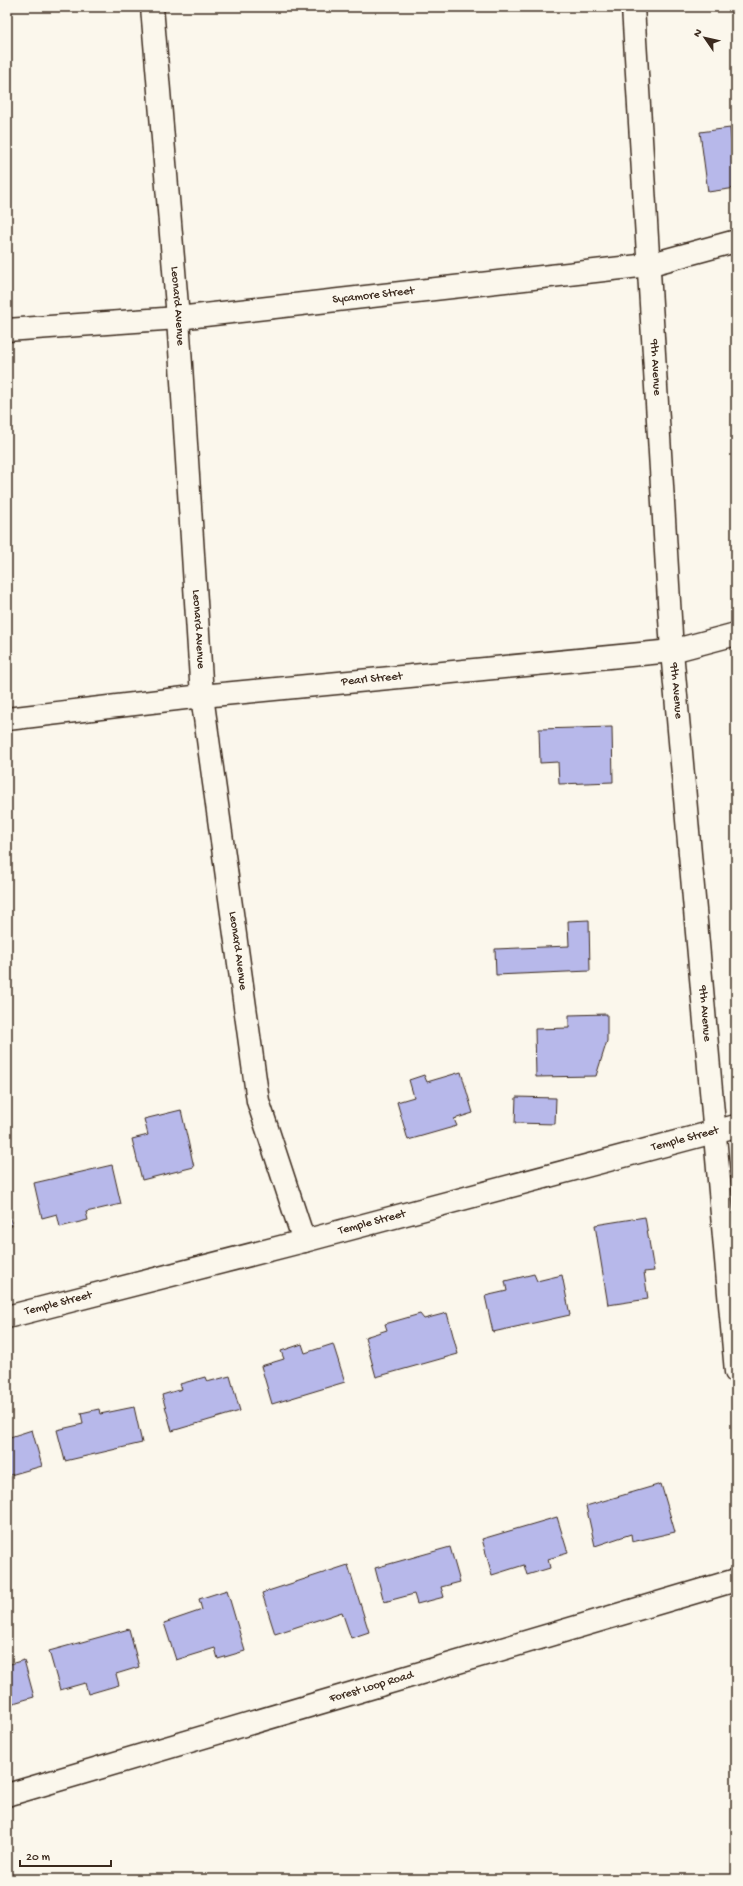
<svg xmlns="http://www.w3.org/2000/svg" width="743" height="1886" font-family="'Gochi Hand',sans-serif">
<rect width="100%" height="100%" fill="#fbf7ec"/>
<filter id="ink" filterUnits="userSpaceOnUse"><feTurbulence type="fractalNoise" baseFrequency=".025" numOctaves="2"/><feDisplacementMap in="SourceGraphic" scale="8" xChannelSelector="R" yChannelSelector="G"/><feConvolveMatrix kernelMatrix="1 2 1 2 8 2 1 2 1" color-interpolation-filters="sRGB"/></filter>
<g filter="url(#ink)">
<g fill="#b7b8ea" stroke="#3b2a1e">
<polygon points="730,128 732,147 736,146 736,188 708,192 700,132"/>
<polygon points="612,727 613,782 559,784 558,762 540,763 539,729"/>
<polygon points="589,920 590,971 496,975 495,949 569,946 568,921"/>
<polygon points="607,1014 607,1041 596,1076 536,1077 535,1029 569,1028 569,1015"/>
<polygon points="461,1072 473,1113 454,1119 457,1126 408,1140 397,1102 414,1097 409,1080 424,1075 427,1082"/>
<polygon points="516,1097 556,1098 555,1124 515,1123"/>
<polygon points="181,1110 194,1167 142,1180 132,1139 148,1135 144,1119"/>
<polygon points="112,1165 121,1204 86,1212 88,1220 60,1227 57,1214 42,1218 34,1183"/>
<polygon points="7,1206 12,1226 7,1227"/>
<polygon points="645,1217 654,1271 644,1272 648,1299 608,1305 595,1225"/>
<polygon points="534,1274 537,1281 562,1275 570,1315 493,1332 485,1296 507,1291 505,1281"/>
<polygon points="447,1313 458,1354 376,1377 365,1337 387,1330 385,1324 420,1314 424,1319"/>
<polygon points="302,1344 305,1353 333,1344 345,1382 272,1404 261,1366 284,1359 281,1351"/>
<polygon points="230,1376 240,1411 172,1431 162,1395 182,1389 180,1384 205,1377 207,1382"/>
<polygon points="134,1407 142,1443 65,1461 57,1430 83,1424 81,1413 99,1409 100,1414"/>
<polygon points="32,1430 42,1466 7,1476 7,1438"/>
<polygon points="661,1484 675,1532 632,1542 631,1534 595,1546 586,1506"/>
<polygon points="557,1517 568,1553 548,1559 550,1568 527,1575 524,1565 492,1575 482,1539"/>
<polygon points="450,1547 460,1582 441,1587 444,1597 417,1604 414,1594 384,1602 375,1568"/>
<polygon points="348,1565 369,1632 351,1638 342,1612 275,1634 262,1593"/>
<polygon points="227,1590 245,1651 218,1659 215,1648 176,1660 164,1623 202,1610 199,1599"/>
<polygon points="129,1629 139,1667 116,1674 119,1685 88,1694 85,1683 60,1690 49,1651"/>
<polygon points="24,1660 34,1697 10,1704 12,1711 7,1712 7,1665"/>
</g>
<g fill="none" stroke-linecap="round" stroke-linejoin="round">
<g stroke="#3b2a1e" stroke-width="25">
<g id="street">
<path id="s1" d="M152 7 178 318 202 696 258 1101 304 1241"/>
<path id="s2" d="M7 330 178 318 648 265 736 241"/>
<path id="s3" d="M7 719 202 696 672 651 736 634"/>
<path id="s4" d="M7 1317 304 1241 736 1126"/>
<path id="s5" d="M7 1795 736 1580"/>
</g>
</g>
<g stroke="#3b2a1e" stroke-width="25">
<g id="secondary">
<path id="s6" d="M633 7 672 651 736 1372"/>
</g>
</g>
<use href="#street" stroke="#fbf7ec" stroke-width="22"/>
<use href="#secondary" stroke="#fbf7ec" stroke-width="22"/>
</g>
</g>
<g text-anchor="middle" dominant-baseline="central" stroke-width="3" stroke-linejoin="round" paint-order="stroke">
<g font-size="12" fill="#3b2a1e" stroke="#fbf7ec">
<text stroke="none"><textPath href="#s2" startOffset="368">Sycamore Street</textPath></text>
<text stroke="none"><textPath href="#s1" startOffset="300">Leonard Avenue</textPath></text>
<text stroke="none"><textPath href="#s6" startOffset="361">9th Avenue</textPath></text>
<text stroke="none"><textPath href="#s1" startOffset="624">Leonard Avenue</textPath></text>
<text stroke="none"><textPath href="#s3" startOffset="367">Pearl Street</textPath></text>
<text stroke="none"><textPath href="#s6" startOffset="685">9th Avenue</textPath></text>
<text stroke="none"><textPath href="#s1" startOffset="948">Leonard Avenue</textPath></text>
<text stroke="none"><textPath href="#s6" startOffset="1009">9th Avenue</textPath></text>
<text stroke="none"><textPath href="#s4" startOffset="701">Temple Street</textPath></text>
<text stroke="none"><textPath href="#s4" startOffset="377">Temple Street</textPath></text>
<text stroke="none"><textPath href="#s4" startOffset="53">Temple Street</textPath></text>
<text stroke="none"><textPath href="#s5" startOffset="380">Forest Loop Road</textPath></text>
</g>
</g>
<rect width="743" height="1886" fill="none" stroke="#fbf7ec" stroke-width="24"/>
<rect x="12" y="12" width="719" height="1862" fill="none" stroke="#3b2a1e" stroke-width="1.5" filter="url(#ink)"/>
<g transform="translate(705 38) rotate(304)" stroke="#fbf7ec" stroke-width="3" paint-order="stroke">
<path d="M0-3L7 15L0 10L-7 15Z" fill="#3b2a1e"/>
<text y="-6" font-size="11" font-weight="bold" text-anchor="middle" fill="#3b2a1e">N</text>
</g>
<path d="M20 1860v6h91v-6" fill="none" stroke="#3b2a1e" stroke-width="2"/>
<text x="26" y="1860" font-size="12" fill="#3b2a1e" stroke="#fbf7ec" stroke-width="3" paint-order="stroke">20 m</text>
</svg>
